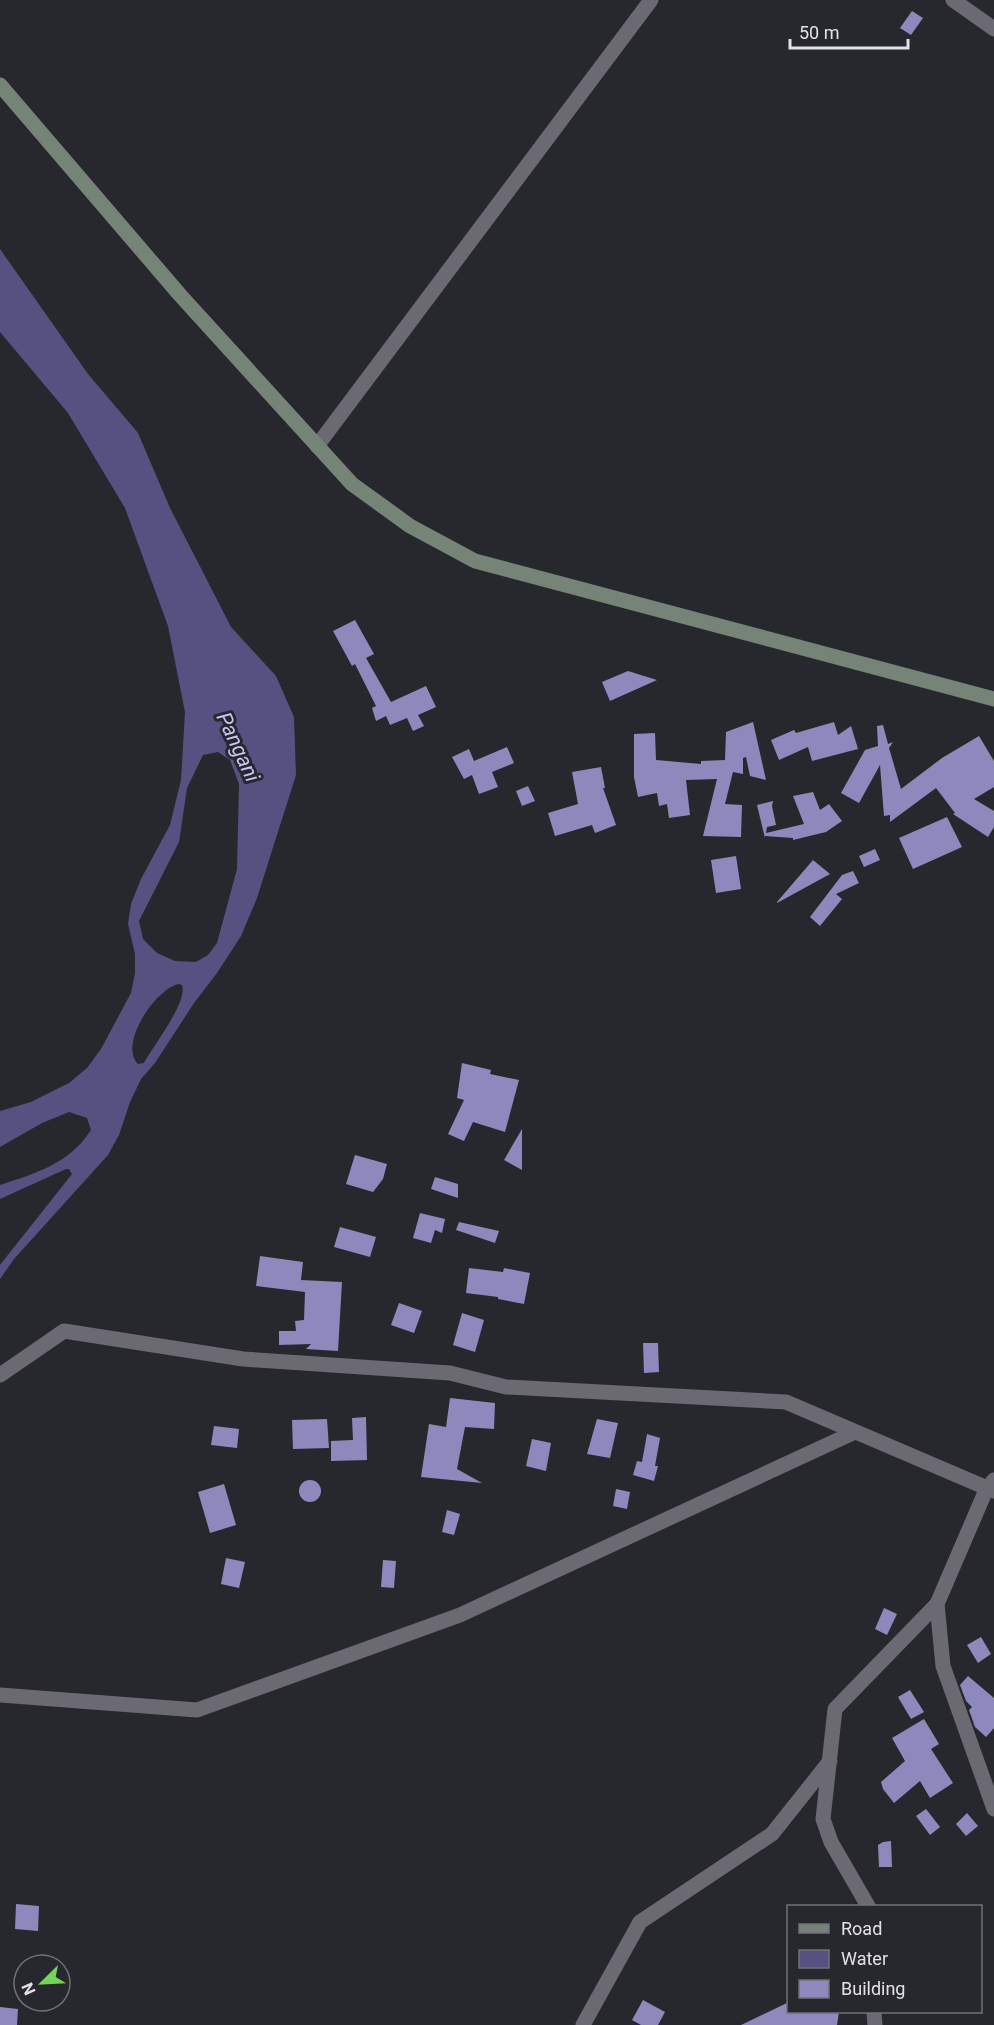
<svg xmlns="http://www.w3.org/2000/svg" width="994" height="2025" font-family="Roboto,sans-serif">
<rect width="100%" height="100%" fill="#27272e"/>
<path fill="#575182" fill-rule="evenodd" d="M0 249 88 374 138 433 170 508 231 627 276 676 294 717 296 775 257 898 241 936 217 973 194 1003 155 1063 141 1079 130 1102 119 1135 108 1155 14 1259 0 1279V1265L72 1174 69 1169H66L0 1199V1185C36 1173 69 1164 91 1130L87 1118 69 1112 42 1123 0 1147V1111L31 1102 69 1083 87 1068 101 1049 131 993 135 973V954L128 924 131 904 141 879 170 825 181 780 185 712 168 626 125 508 68 413 0 332ZM218 752 230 760 239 784 237 869 217 943 208 955 196 962 175 961 157 953 143 939 139 921 179 842 187 788 203 755ZM179 984 182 985C188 1002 153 1046 144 1063L138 1064C118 1044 156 988 179 984Z"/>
<g fill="#8e89bd">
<polygon points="912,11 923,18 911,35 900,28"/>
<polygon points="355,620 374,654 366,658 391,702 426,686 436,707 418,715 424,726 413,731 407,718 390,725 386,716 376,721 372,708 376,706 355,664 352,666 333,631"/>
<polygon points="628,671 657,680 610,701 602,682"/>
<polygon points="753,722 766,780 750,776 746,757 743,758 743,774 733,772 725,804 742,805 741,837 703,836 717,779 686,780 690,815 669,818 667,804 659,806 657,793 638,797 634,777 634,734 655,733 656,760 701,764 701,761 725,760 726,732"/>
<polygon points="834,722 838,735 851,726 858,749 812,761 808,747 779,760 771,740 794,730 796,733"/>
<polygon points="883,725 888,744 893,742 889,748 901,789 942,758 979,736 994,761 994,787 974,799 994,811 994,827 988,837 953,814 955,813 936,788 890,822 890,815 884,816 880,765 859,803 841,793 865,750 878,746 877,726"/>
<polygon points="507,747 514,763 492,772 498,787 479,794 472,775 464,779 452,757 469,749 474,761"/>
<polygon points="601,767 605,788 603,788 616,825 595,833 592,825 555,836 548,813 578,804 572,772"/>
<polygon points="528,786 535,801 522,806 516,791"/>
<polygon points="813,792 820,810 829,804 842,821 826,832 793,840 793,838 765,836 765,838 757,805 773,801 772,806 776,825 767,827 766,833 804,824 793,796"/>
<polygon points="947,817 962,847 913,869 899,838"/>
<polygon points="875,849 880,860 864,867 859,856"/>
<polygon points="736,856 741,889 716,893 711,860"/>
<polygon points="813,860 830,874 777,903 777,902"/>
<polygon points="853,871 859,883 836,894 842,899 820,926 810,917 842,875"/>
<polygon points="462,1063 491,1070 490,1074 519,1080 505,1132 473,1122 464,1141 448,1134 464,1100 457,1098"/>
<polygon points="522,1129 522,1170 504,1160"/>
<polygon points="355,1155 387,1164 383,1179 373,1192 346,1184"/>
<polygon points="435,1177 458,1184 458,1198 431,1189"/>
<polygon points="420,1213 445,1219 442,1233 435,1230 431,1243 413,1238"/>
<polygon points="459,1222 499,1231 495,1243 456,1230"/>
<polygon points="340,1227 376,1237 370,1257 334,1247"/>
<polygon points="260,1256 303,1262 301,1280 342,1282 338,1351 306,1349 311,1344 279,1345 279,1331 296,1331 295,1321 304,1320 305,1292 256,1286"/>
<polygon points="469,1268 503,1272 504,1268 530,1273 524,1304 498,1299 498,1297 466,1293"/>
<polygon points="399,1303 422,1311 414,1333 391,1325"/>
<polygon points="462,1313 484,1320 475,1352 453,1345"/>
<polygon points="643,1343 658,1343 659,1372 644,1373"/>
<polygon points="450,1398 495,1403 494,1429 465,1427 457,1469 482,1483 421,1477 429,1424 446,1427"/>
<polygon points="366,1417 367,1460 331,1461 331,1441 353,1440 352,1418"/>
<polygon points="327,1419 329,1448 293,1449 292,1420"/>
<polygon points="597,1419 618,1423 610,1458 587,1454"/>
<polygon points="214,1426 239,1429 237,1448 211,1445"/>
<polygon points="647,1434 660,1438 655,1466 658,1466 654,1481 633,1475 637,1461 642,1462"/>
<polygon points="532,1439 551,1443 546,1471 526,1466"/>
<circle cx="310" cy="1491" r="11"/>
<polygon points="224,1484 236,1525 210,1533 198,1492"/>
<polygon points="616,1489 630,1492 627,1509 613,1506"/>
<polygon points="447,1510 460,1514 454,1535 442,1532"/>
<polygon points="226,1558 245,1562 239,1588 221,1584"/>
<polygon points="383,1560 396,1561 394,1588 381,1587"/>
<polygon points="884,1608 897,1614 887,1635 875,1629"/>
<polygon points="981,1637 991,1654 978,1663 967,1645"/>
<polygon points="968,1676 994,1698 994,1728 986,1737 975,1727 969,1710 972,1707 966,1701 960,1685"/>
<polygon points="910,1690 924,1712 911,1719 898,1697"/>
<polygon points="924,1719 939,1744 931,1749 953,1783 930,1798 920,1781 894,1803 883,1789 881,1782 905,1761 892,1738"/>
<polygon points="926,1809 940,1827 930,1835 916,1816"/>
<polygon points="967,1813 978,1826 966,1836 956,1824"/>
<polygon points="891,1841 892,1867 879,1867 878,1845 883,1842"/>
<polygon points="16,1904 39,1906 38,1931 15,1929"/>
<polygon points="643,2000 665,2012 658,2025 641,2025 632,2020"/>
<polygon points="789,2002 789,2012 839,2012 837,2025 741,2025"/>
<polygon points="0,2007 18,2009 17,2025 0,2025"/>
</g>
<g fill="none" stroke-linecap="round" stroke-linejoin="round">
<g stroke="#6b6a72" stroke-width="15">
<polyline points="953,0 994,29"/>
<polyline points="317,446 651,0"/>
<polyline points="0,1375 64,1331 243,1359 450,1373 506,1387 786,1402 994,1491"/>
<polyline points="994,1480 986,1490 937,1604 943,1666 994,1809"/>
<polyline points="0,1695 197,1710 460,1615 855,1432"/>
<polyline points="868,1906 831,1842 823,1819 835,1709 937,1604"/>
<polyline points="874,2012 875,2025"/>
<polyline points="583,2025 640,1922 772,1834 830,1761"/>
</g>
<polyline stroke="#768377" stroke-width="15" points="0,85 180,295 352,484 410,526 475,561 994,699"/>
</g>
<g text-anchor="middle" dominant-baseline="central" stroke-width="6" stroke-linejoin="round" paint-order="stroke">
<g font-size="21" font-style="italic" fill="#c9c5f4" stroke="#27272e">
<text transform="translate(238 747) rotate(65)">Pangani</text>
</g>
</g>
<rect x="787" y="1905" width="195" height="108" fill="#27272e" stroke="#717178" stroke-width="1.5"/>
<rect x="799" y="1924" width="30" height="9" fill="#768377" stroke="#717178" stroke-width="1.5"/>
<text x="841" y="1935" font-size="18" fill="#e1e1e6">Road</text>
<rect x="799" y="1950" width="30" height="18" fill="#575182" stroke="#717178" stroke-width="1.5"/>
<text x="841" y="1965" font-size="18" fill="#e1e1e6">Water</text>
<rect x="799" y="1980" width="30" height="18" fill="#8e89bd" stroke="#717178" stroke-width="1.5"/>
<text x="841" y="1995" font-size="18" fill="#e1e1e6">Building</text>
<g transform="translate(42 1983) rotate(246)"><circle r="28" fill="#27272e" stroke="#717178" stroke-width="1.5"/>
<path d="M0-4.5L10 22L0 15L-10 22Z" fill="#77d259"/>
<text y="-9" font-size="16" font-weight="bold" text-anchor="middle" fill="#e1e1e6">N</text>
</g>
<path d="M790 39v9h118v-9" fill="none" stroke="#e1e1e6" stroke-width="3"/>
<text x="799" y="39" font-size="18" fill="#e1e1e6" stroke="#27272e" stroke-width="4.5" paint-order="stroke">50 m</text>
</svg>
